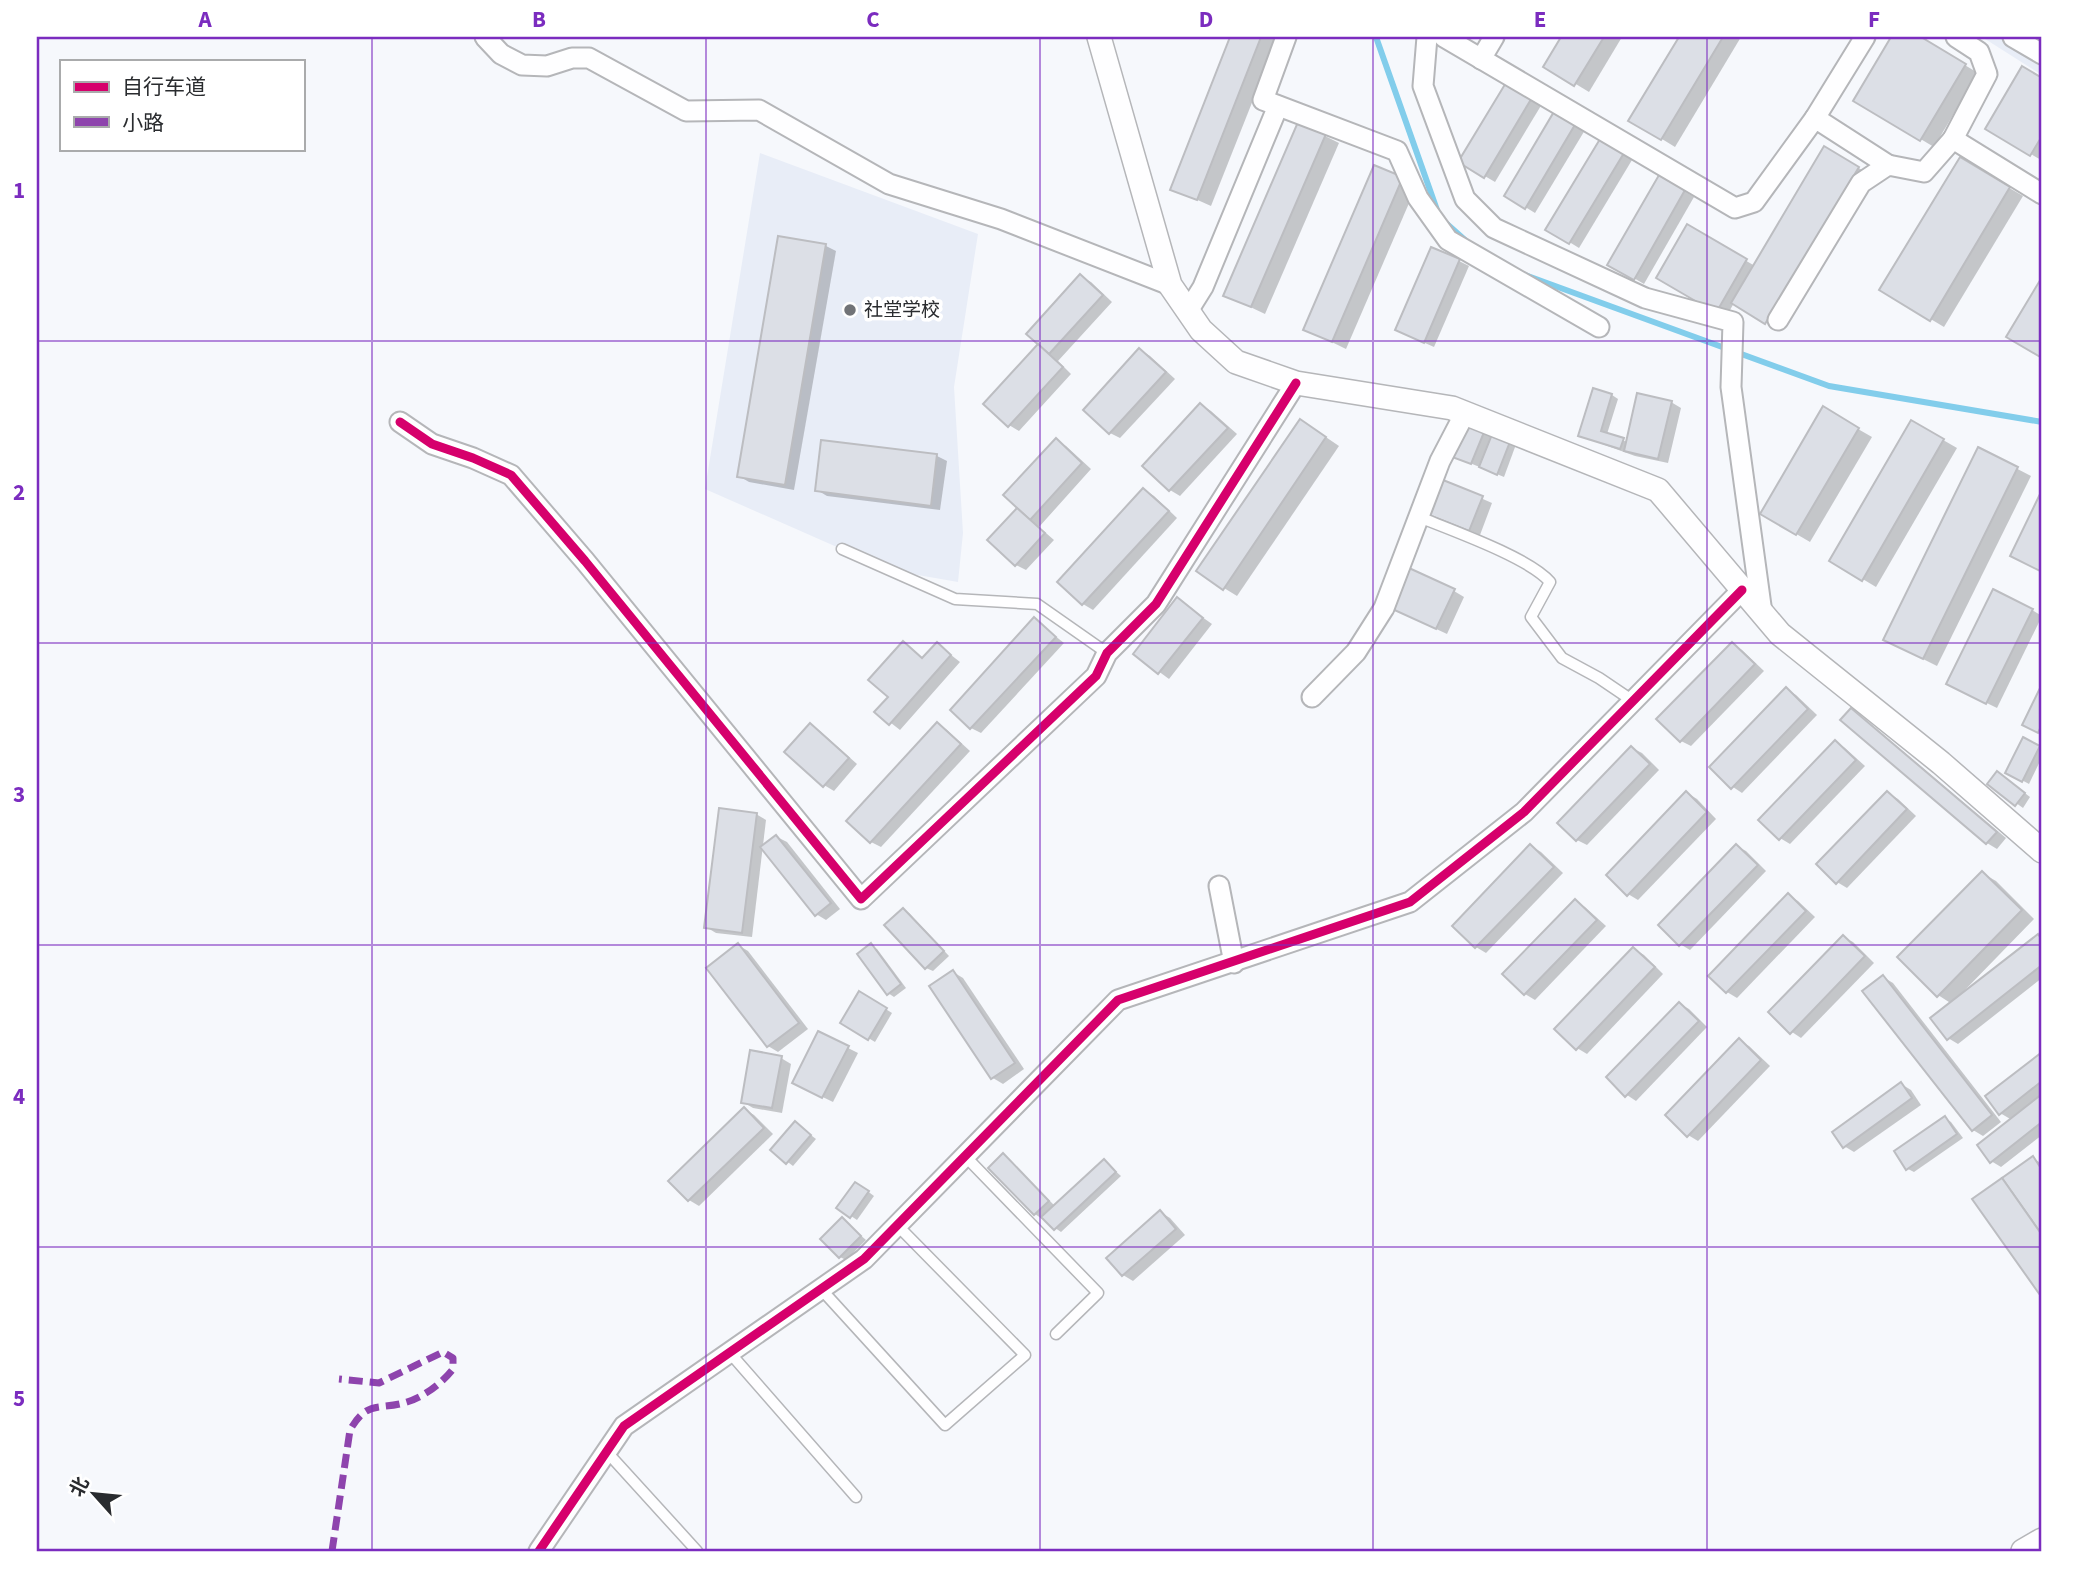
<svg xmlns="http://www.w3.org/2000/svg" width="2079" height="1588" font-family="'Source Sans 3','Noto Sans SC',sans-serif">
<rect width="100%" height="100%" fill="#f6f8fc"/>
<g fill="#e8edf7">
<polygon points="1982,37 2042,37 2042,75"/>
<polygon points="760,153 978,234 954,387 963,533 958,582 889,570 705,489"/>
</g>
<g fill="#0003">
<polygon points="1232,37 1278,37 1211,206 1173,189"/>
<polygon points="1563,37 1622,37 1589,92 1546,66"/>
<polygon points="1681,37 1741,37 1675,147 1631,120"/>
<polygon points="1893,37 1918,37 1978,73 1934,147 1855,100"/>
<polygon points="2023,68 2042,80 2041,160 1987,128"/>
<polygon points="1508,83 1542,104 1495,182 1461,162"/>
<polygon points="1555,113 1585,130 1535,213 1506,195"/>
<polygon points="1325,136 1339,143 1265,314 1225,295"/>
<polygon points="1601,141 1632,160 1579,248 1548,229"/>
<polygon points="1825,148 1872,176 1780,330 1734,303 1726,317 1658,278 1688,227 1755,266"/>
<polygon points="1960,159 2023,196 1944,327 1882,290"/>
<polygon points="1375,167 1416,187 1346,349 1305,329"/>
<polygon points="1660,177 1694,197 1644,284 1610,264"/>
<polygon points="826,246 836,251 794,490 749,482 739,476"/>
<polygon points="1459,261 1469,266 1434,347 1407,335"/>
<polygon points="1081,277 1091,282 1112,302 1058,361 1071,374 1019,431 1009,425 1040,344"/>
<polygon points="1140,350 1150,356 1175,379 1120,438 1110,433 1085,410"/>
<polygon points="1612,395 1618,399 1607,434 1627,442 1671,402 1681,408 1668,463 1635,456 1580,436"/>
<polygon points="1201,405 1211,411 1237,434 1180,496 1170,490 1144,466"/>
<polygon points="1823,409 1872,437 1810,542 1762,514"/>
<polygon points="1469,419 1518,439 1504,477 1460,459"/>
<polygon points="1912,422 1957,448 1876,587 1831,560"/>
<polygon points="1314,429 1339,446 1237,596 1224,588"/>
<polygon points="1056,441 1066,446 1091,469 1039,527 1054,540 1026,570 1016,565 1020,508"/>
<polygon points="1979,449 2031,476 1937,666 1899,647"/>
<polygon points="937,456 947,461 940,510 827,496 817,490"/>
<polygon points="1444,482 1492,503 1480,535 1431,514"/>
<polygon points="1144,490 1154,496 1177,518 1093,610 1083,604 1059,582"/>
<polygon points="1454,591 1464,597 1447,634 1402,613"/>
<polygon points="1178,600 1212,624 1169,679 1135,654"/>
<polygon points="2032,610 2042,616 1997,708 1958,689"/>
<polygon points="1035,620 1064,643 981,733 971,728 952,710"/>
<polygon points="903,643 924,659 937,644 960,662 900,730 877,712 890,697"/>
<polygon points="1732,644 1742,650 1764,671 1691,746 1681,741"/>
<polygon points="2042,688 2042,734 2025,724"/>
<polygon points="1786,689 1796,695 1817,715 1742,793 1733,787"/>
<polygon points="1851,710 1861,716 2006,838 1997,849 1987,843 1842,720"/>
<polygon points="937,724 947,730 970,751 881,847 871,842"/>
<polygon points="810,726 820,731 857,764 834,791 824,785"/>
<polygon points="2023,740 2042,749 2042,757 2029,784 2007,772"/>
<polygon points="1836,742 1845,748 1865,766 1790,844 1780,838"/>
<polygon points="1632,748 1642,753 1659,770 1587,845 1577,840"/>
<polygon points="2004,777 2030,797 2023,808 1990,784"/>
<polygon points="1687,793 1697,799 1716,819 1638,900 1628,894"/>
<polygon points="1888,793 1898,799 1916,816 1847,888 1837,882"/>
<polygon points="756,814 766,820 752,937 716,933 706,927"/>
<polygon points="777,837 787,842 840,909 826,920 816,914"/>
<polygon points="1531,846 1541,852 1563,873 1486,953 1476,947 1454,926"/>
<polygon points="1736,846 1746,851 1766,871 1690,950 1680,944"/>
<polygon points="1982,873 1996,881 2034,919 1962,993 1964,995 2038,936 2042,939 2042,978 1958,1044 1948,1038 1952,1004 1938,995"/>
<polygon points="1788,895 1798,901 1815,917 1737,998 1727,992 1711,976"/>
<polygon points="1575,901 1585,907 1606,926 1535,1000 1525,994 1505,974"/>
<polygon points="903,910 909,913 949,956 933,971 926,968"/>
<polygon points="1843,937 1853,942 1874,963 1801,1038 1792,1032"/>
<polygon points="738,945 748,951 808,1029 778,1052 768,1046"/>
<polygon points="871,946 877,949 906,988 894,997 888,993"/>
<polygon points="1634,949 1644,955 1663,974 1587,1054 1577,1048"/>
<polygon points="953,972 963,978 1024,1069 1003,1084 993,1078 931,987"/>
<polygon points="1883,977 1893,983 2001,1122 1983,1136 1973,1130"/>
<polygon points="860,993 892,1013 875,1042 842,1022"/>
<polygon points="1680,1004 1689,1009 1707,1027 1636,1101 1627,1095"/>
<polygon points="1739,1041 1749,1046 1770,1066 1698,1141 1688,1135"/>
<polygon points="848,1048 858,1053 833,1102 804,1088"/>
<polygon points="2042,1054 2042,1135 2001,1167 1991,1161 2012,1120 2000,1113 1988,1097"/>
<polygon points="781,1058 791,1064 782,1113 753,1108 743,1102"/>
<polygon points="1901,1084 1911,1090 1921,1105 1854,1152 1844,1146"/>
<polygon points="744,1109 754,1115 773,1134 699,1206 689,1200"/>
<polygon points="1945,1118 1951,1122 1963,1138 1914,1172 1908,1169"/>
<polygon points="795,1123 816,1139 793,1166 772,1150"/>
<polygon points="1003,1155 1055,1206 1104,1161 1121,1176 1061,1232 1035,1214"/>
<polygon points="2033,1158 2042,1164 2042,1295 2041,1294"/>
<polygon points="862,1187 874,1196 857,1220 851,1216"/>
<polygon points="1160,1212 1170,1218 1185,1235 1133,1281 1123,1275"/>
<polygon points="842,1219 866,1240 846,1260 840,1257"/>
</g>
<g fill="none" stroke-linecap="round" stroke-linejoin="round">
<g stroke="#82cdeb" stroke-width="6">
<polyline points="1376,37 1437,210"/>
<polyline points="1447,224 1465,240"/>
<polyline points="1525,275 1829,386 2042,422"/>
</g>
</g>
<g fill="#dcdfe6" stroke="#bcbdc1" stroke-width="2">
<polygon points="1230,37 1261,37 1197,200 1170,190"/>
<polygon points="1561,37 1604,37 1574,86 1543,67"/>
<polygon points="1679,37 1723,37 1661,140 1628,121"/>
<polygon points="1891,37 1921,37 1966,64 1920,141 1853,101"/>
<polygon points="2022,66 2042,78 2042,136 2030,156 1985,129"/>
<polygon points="1507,81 1533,96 1484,178 1458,162"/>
<polygon points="1555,110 1576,123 1525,209 1504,196"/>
<polygon points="1298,122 1326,134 1251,307 1223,296"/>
<polygon points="1600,139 1624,153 1569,244 1545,230"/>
<polygon points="1824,146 1859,167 1765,324 1731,303"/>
<polygon points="1960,157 2010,187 1930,321 1879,290"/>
<polygon points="1374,165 1403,177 1332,342 1303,330"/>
<polygon points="1659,175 1685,190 1634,280 1607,265"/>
<polygon points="1687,224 1747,259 1716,313 1656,278"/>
<polygon points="778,236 826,244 785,485 737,477"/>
<polygon points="1431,247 1460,259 1424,343 1395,330"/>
<polygon points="1080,274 1103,295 1049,354 1026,334"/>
<polygon points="2042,277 2042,358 2006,337"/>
<polygon points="1038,344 1063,367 1008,427 983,404"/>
<polygon points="1139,348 1166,372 1109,434 1083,410"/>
<polygon points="1593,388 1612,394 1601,431 1624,438 1620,449 1578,436"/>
<polygon points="1637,393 1672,401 1658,459 1624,451"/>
<polygon points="1200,403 1228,428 1169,491 1142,466"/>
<polygon points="1823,406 1859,428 1796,535 1760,514"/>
<polygon points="1468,417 1487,425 1471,464 1452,457"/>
<polygon points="1300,419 1326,437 1223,590 1196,571"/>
<polygon points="1911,420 1944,439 1862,581 1829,561"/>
<polygon points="1495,427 1513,434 1497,475 1479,467"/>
<polygon points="1056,438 1082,463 1030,520 1003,495"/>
<polygon points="821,440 937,454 931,506 815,491"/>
<polygon points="1978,447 2018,467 1923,659 1883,640"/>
<polygon points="1443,480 1483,496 1469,531 1429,515"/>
<polygon points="1143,488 1169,511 1082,605 1057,582"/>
<polygon points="2042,490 2042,572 2010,556"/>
<polygon points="1017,508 1045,533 1015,566 987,540"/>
<polygon points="1409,568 1455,589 1436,629 1390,608"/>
<polygon points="1993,589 2033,609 1986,704 1946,684"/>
<polygon points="1177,597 1203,618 1158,674 1133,654"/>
<polygon points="1034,617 1056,637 970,729 950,710"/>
<polygon points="903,641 922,658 937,642 951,655 889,725 874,712 888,697 868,680"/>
<polygon points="1732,642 1755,664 1680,742 1656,719"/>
<polygon points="2042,684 2042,724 2038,733 2022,725"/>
<polygon points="1786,687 1808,709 1731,789 1709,767"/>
<polygon points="1851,708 1997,832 1986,844 1840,720"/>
<polygon points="937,722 961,744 870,843 846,821"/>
<polygon points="810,723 849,758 823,787 784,752"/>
<polygon points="2023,737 2040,746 2022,782 2005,773"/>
<polygon points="1835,740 1856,760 1779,840 1758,820"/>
<polygon points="1631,746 1650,764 1576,841 1557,823"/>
<polygon points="1997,771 2025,793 2015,806 1987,784"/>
<polygon points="1686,791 1707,812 1627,896 1606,875"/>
<polygon points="1887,791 1907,809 1836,884 1816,864"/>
<polygon points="719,808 757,813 742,933 704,928"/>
<polygon points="776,835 831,903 815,916 760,847"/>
<polygon points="1530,844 1554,867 1475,948 1452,926"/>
<polygon points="1736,844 1758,865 1679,946 1658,925"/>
<polygon points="1982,871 2022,910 1937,997 1897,957"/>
<polygon points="1788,893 1806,911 1726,993 1708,976"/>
<polygon points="1575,899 1597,920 1524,995 1502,974"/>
<polygon points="903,908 944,951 925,969 884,925"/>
<polygon points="2038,934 2042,940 2042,965 1947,1040 1930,1018"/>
<polygon points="1843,935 1865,956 1790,1034 1768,1012"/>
<polygon points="738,943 799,1023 767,1047 706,968"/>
<polygon points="871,943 901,984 887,995 857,954"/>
<polygon points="1633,947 1655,967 1576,1050 1554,1029"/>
<polygon points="953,970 1015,1063 991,1079 929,986"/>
<polygon points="1883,975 1992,1115 1972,1131 1862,991"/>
<polygon points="859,991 887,1008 868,1040 840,1023"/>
<polygon points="1679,1002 1699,1021 1625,1097 1606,1077"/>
<polygon points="818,1031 849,1046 822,1098 792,1083"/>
<polygon points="1739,1038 1761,1060 1687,1137 1665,1115"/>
<polygon points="750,1050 782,1056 772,1108 741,1103"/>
<polygon points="2042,1052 2042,1081 1999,1115 1985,1096"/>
<polygon points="1901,1082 1912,1098 1843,1148 1832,1132"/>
<polygon points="2042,1094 2042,1122 1990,1163 1977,1145"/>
<polygon points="744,1107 764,1128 688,1201 668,1181"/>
<polygon points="1945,1116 1957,1134 1906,1170 1894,1151"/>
<polygon points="795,1121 811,1135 786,1164 770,1150"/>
<polygon points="1003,1153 1049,1201 1034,1215 988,1168"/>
<polygon points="2033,1156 2042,1170 2042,1235 2002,1178"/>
<polygon points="1104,1159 1116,1172 1054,1230 1041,1217"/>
<polygon points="2002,1178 2042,1235 2042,1293 2040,1295 1972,1199"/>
<polygon points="855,1182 869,1191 850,1218 836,1208"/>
<polygon points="1160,1210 1176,1229 1122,1276 1106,1258"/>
<polygon points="842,1217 861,1236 839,1258 820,1239"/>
</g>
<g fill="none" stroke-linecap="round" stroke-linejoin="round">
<g stroke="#b5b6b9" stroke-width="13">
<g id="service">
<path d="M1419 517C1451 530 1530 558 1550 582L1531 617 1562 658 1599 678 1633 701"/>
<polyline points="842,549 955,599 1037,604 1107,653"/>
<polyline points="965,1156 1098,1293 1056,1334"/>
<polyline points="821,1289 945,1425 1025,1355 897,1225"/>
<polyline points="730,1353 856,1497"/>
<polyline points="606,1451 697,1551"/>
</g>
</g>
<g stroke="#b5b6b9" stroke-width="23">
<g id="minor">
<polyline points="485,37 501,54 522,65 547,66 572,58 589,58 686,111 759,110 889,184 1001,219 1170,285"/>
<polyline points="1286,37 1263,100 1397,151 1418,198 1448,240 1599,327"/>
<polyline points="1427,37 1423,86 1465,199 1494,228 1645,298 1733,322 1731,387 1762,613"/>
<polyline points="1444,37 1735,208 1754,202 1815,118 1888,165"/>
<polyline points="2013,37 2042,54"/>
<polyline points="1481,59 1494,37"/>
<polyline points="1815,118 1865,37"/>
<polyline points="1953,139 1987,74 1979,52 1956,37"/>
<polyline points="1188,311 1203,287 1278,106"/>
<polyline points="1778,320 1861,183 1888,165 1924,172 1953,139 2042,194"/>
<polyline points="400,422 432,444 473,458 511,475 585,561 861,899 1096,676 1107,653 1156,604 1296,383"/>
<polyline points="1312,697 1356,652 1384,608 1440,461 1465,413"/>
<polyline points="1219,886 1234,963"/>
<polyline points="539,1551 624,1426 864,1259 1118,1000 1410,902 1524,812 1742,590"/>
</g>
</g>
<g stroke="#b5b6b9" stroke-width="26">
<g id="tertiary">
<polyline points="1099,37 1170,285 1201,330 1236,362 1296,383 1452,408 1658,490 1780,634 1941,763 2042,851"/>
<polyline points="2023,1551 2042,1540"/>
</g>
</g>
<use href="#service" stroke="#fefeff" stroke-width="10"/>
<use href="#minor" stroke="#fefeff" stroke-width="19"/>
<use href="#tertiary" stroke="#fefeff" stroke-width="23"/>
<path stroke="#8e44ad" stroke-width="7" stroke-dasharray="14 7" stroke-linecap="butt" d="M332 1551 350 1430C368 1399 378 1411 407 1402 425 1396 441 1384 453 1369V1358L443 1352 379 1383 339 1379"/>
<g stroke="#fff" stroke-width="13">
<g id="cycleway">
<polyline points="400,422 432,444 473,458 511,475 585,561 861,899 1096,676 1107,653 1156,604 1296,383"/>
<polyline points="539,1551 624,1426 864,1259 1118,1000 1410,902 1524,812 1742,590"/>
</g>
</g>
<use href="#cycleway" stroke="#d6006c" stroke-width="9"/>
</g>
<path fill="none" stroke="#7b2cbf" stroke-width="2" stroke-opacity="0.55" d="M372 37V1551M706 37V1551M1040 37V1551M1373 37V1551M1707 37V1551M37 341H2042M37 643H2042M37 945H2042M37 1247H2042"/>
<circle fill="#717377" stroke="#fff" stroke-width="2.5" cx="850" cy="310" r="7"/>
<g text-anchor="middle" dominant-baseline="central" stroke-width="7" stroke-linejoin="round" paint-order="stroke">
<g font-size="19" fill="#2a2c2f" stroke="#fff" text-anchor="start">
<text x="864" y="310">社堂学校</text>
</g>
</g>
<rect width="2079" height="1588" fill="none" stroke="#ffffff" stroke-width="77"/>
<rect x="60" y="60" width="245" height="91" fill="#ffffff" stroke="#aaabac" stroke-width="2"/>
<rect x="74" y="82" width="35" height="10" fill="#d6006c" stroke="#aaabac" stroke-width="2"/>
<text x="122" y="94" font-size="21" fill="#2a2c2f">自行车道</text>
<rect x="74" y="117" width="35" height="10" fill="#8e44ad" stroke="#aaabac" stroke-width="2"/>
<text x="122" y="130" font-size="21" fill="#2a2c2f">小路</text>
<g transform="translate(94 1494) rotate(297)" stroke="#ffffff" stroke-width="5" paint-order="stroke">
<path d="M0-5L12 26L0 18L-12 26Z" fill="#2a2c2f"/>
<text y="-10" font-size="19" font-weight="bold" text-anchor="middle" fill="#2a2c2f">北</text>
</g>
<rect x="38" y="38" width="2002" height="1512" fill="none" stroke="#7b2cbf" stroke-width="2.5"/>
<g font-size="23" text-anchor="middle" font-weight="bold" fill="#7b2cbf">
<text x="205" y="27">A</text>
<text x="539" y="27">B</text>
<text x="873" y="27">C</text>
<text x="1206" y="27">D</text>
<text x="1540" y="27">E</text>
<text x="1874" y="27">F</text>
<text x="19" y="198">1</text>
<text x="19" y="500">2</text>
<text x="19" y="802">3</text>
<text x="19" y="1104">4</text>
<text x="19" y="1406">5</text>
</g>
</svg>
